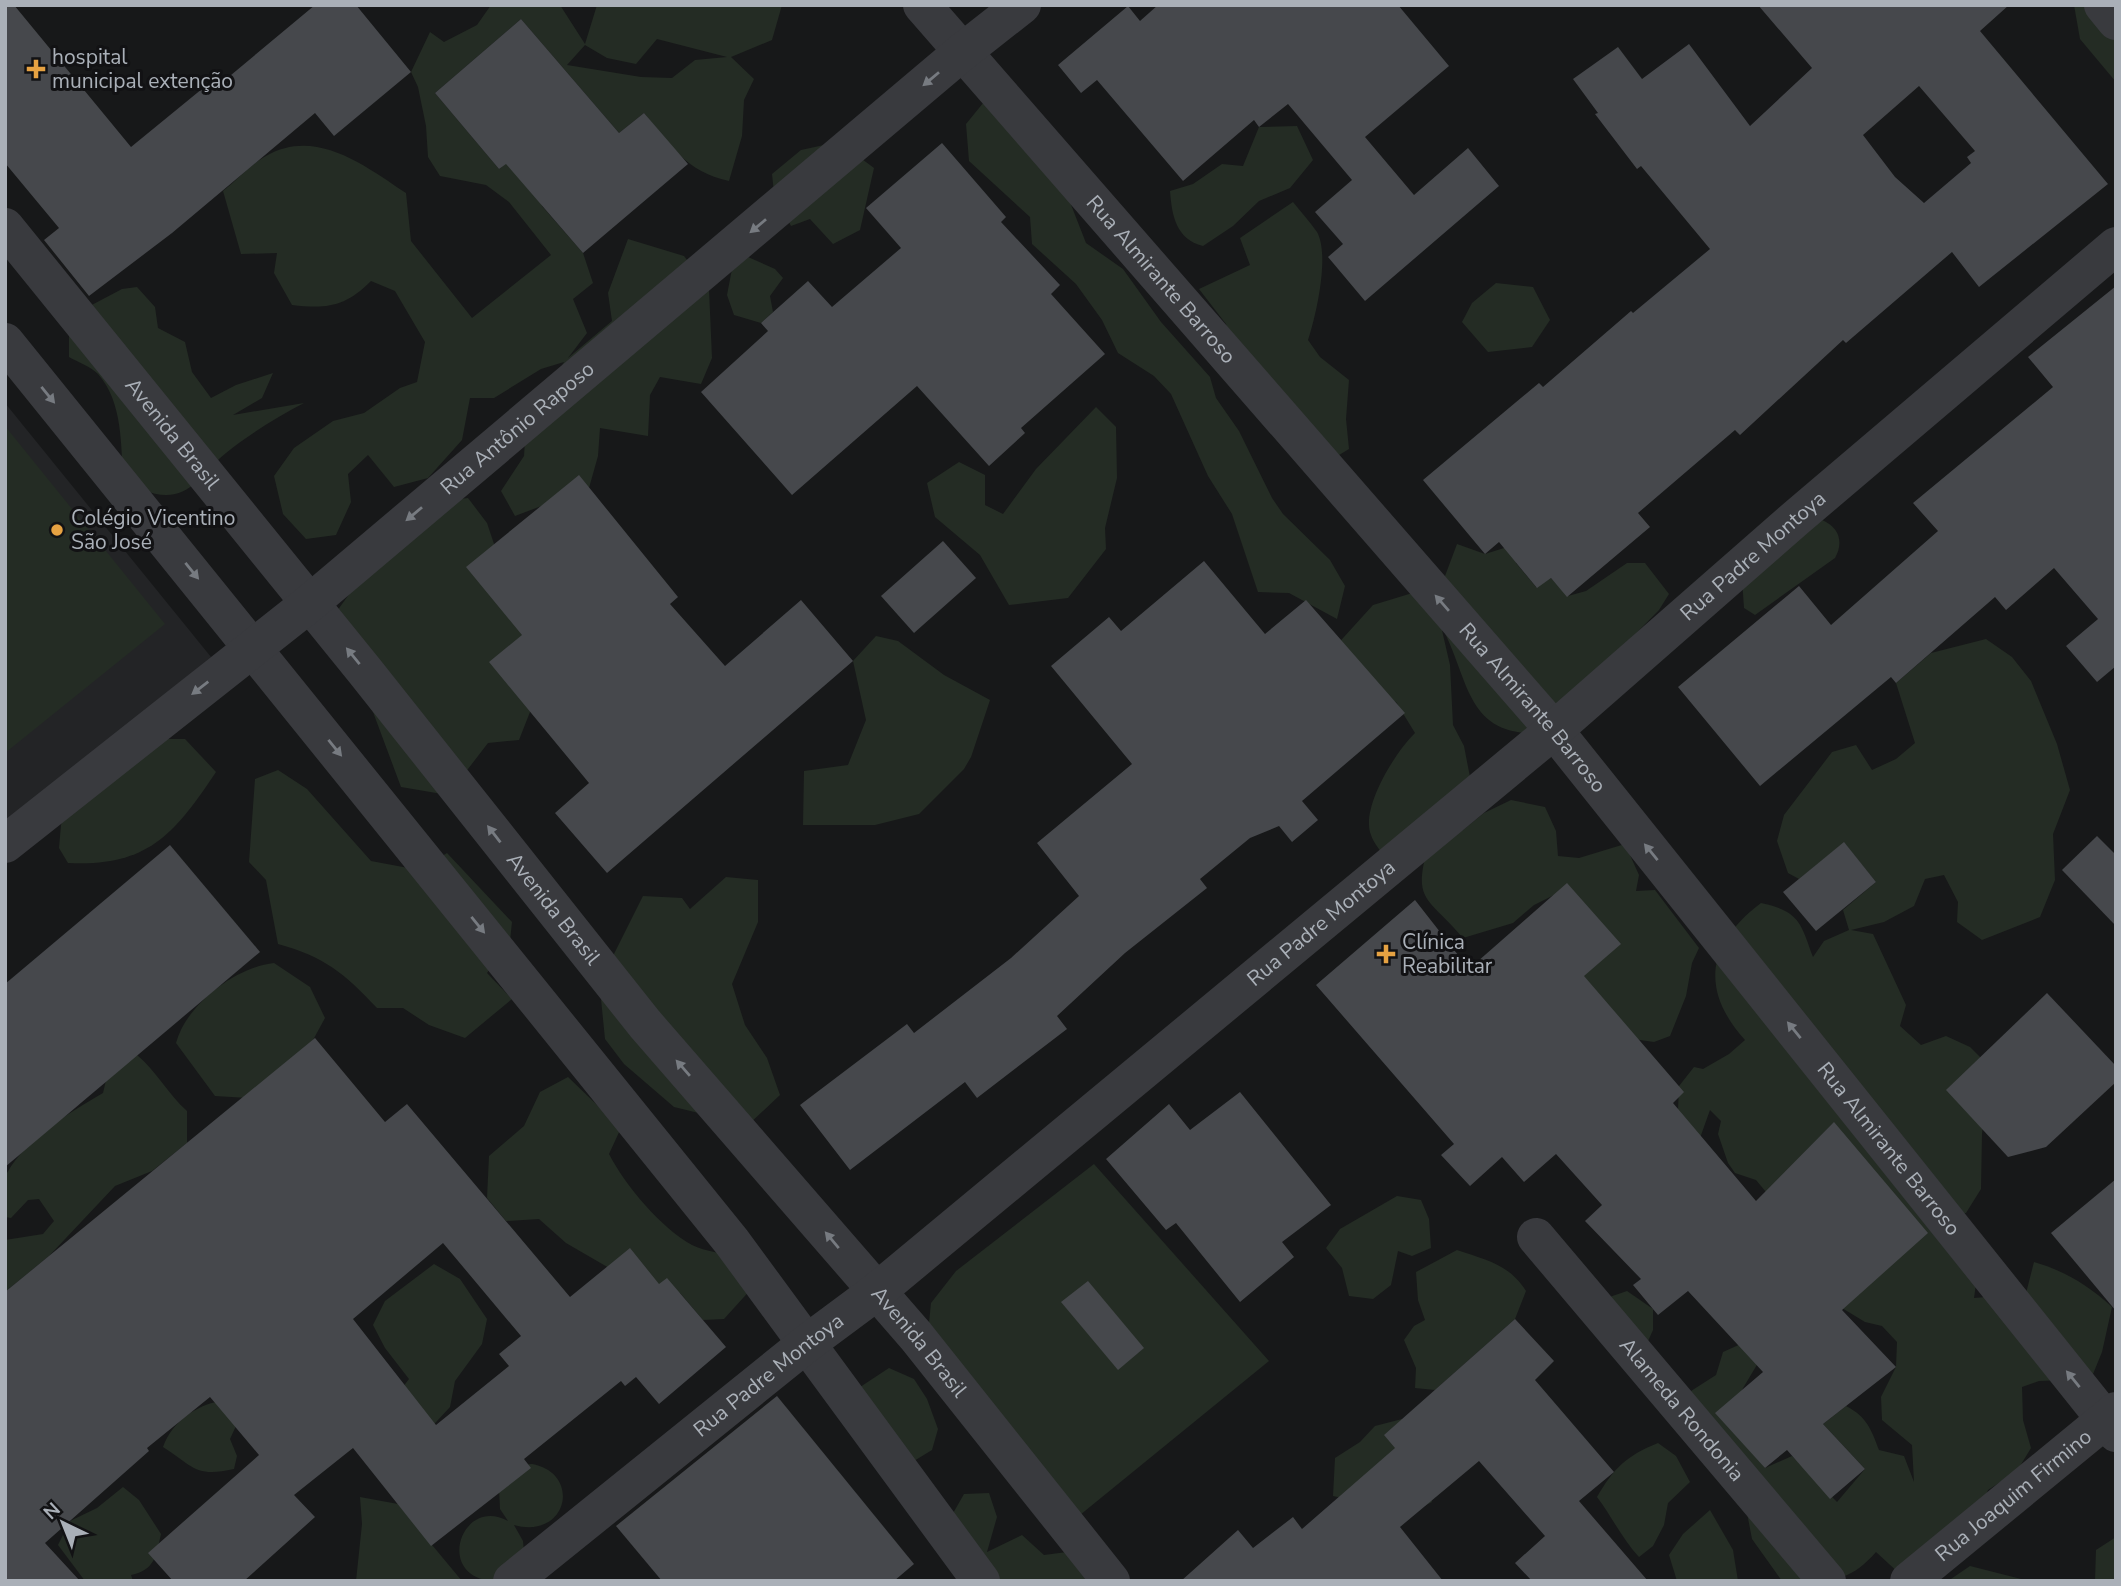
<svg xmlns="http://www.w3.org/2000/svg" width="2121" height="1586" font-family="'Nunito Sans',sans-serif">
<rect width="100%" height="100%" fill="#171819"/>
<polygon fill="#232426" points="5,403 211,657 5,825"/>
<g fill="#242c24" fill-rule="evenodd">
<path d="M491 5H560L585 44 597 5H782L772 40 731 57 754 79 744 100 742 136 729 181C686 172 671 145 644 113L619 133 521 19 435 93 499 169 533 141 542 206 583 253 593 283 573 299 587 333 568 358 612 321 608 293 628 239 684 256 709 289 712 358 701 384 660 377 650 395 648 436 600 428 598 456 589 488 515 516 501 491 524 456 526 425 564 362 541 369 494 398H470L462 440 428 478 394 487 368 455 348 474 351 502 336 535 306 539 283 514 274 476 294 448 333 421 364 413 400 388 417 382 425 342 395 291 371 281C345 307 327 309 292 305L274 273 277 253 241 254 223 191C237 180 251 164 266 156 316 127 365 166 406 193L411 241 472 318 551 255 509 202 486 185 440 176 428 157 426 126 418 87 411 72 430 32 444 42 477 25ZM657 39 727 57 695 60 672 78 641 77 567 65 585 45 607 58 636 64Z"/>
<polygon points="2074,5 2116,5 2116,82 2080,39"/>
<polygon points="988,97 1068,197 1086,243 1123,269 1161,322 1210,377 1216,398 1239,431 1272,498 1283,514 1330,560 1345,586 1337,619 1289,593 1258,592 1232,514 1208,476 1171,394 1154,376 1118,353 1102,320 1076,284 1032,244 1030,217 969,161 966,124"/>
<path d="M1297 126 1313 160 1290 188 1259 201 1233 226 1203 246C1176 239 1172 216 1170 191L1193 184 1222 164 1243 166 1259 127Z"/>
<polygon points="824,145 847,148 874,168 860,230 833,244 810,219 791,226 774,193 772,174 801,150"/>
<path d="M1293 202C1301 212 1310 222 1317 232 1330 255 1316 316 1308 340L1320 357 1349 380 1346 419 1349 449 1321 466 1238 375 1226 324 1199 289 1250 265 1240 238Z"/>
<polygon points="748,257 775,269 783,278 770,296 773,312 761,323 734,315 727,295 732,269"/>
<polygon points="1496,283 1533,287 1550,320 1532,347 1488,352 1462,322 1472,303"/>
<path d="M137 287 155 307 158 328 185 342 192 372 211 398 236 385 273 373 262 398 233 415 304 403C277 417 250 434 226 453 210 465 196 490 175 494 157 498 140 489 123 481 121 446 123 402 98 374 91 367 78 362 69 357V317L122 289Z"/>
<polygon points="1096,407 1116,427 1117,478 1105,528 1106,549 1068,598 1009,605 980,555 935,517 927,483 959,462 985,475 985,505 1003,514 1036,469"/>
<polygon points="5,426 165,624 5,753"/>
<polygon points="468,498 487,523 541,684 519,740 488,743 448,795 401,787 373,712 335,656 337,611 392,535 433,502"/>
<path d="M1822 520C1839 527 1844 542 1835 558L1755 615 1744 608 1742 579Z"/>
<path d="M1520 543 1516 563 1536 587 1551 578 1568 596 1586 591 1627 563H1645L1669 594 1659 610 1538 733C1464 736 1469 675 1441 626L1450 665 1453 725 1464 746 1470 777 1382 854C1379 848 1373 842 1371 835 1360 808 1396 751 1415 733L1396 702 1365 693 1334 648 1373 605 1442 584 1457 544 1485 554Z"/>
<polygon points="876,636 898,641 944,675 990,700 971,757 964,769 919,814 875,825 803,825 804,771 848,765 866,720 853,661"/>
<path d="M1986 639 2012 657 2031 681 2057 744 2070 790 2053 834 2055 880 2040 917 1982 940 1957 922 1958 902 1944 875 1925 879 1914 906 1884 922 1851 930 1873 934 1906 1005 1900 1026 1921 1045 1946 1036 1970 1047 1989 1066 1982 1134 1981 1189 1966 1213 1936 1219 1979 1263 1974 1298 1998 1296 2024 1301 2034 1262C2065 1271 2088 1285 2112 1307L2102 1352 2091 1379 2039 1381 2022 1387 2023 1420 2031 1448 2017 1471 1988 1490 1978 1516 1901 1575 1876 1552C1846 1586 1826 1581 1782 1581L1752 1539 1747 1513 1691 1391 1716 1375 1723 1352 1743 1343 1761 1358 1727 1415 1765 1468 1792 1456 1837 1502 1865 1469 1823 1424 1846 1406C1867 1417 1871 1429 1879 1450L1904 1456 1914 1482 1912 1445 1882 1420 1881 1397 1896 1367 1897 1342 1882 1326 1865 1322 1837 1305 1771 1198 1756 1180 1735 1173 1728 1163 1718 1134 1721 1121 1710 1110 1700 1138 1678 1110 1679 1086 1694 1067 1703 1069 1729 1054 1745 1040C1699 989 1708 943 1761 903 1800 911 1801 924 1813 957L1824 941 1849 930 1843 910 1876 882 1844 843 1799 879 1788 873 1777 841 1784 815 1832 752 1856 745 1872 770 1896 759 1915 743 1896 683 1931 653Z"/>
<path d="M141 739H185L216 772C174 835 147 867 68 863L59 848 61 825 72 793Z"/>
<path d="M278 770 307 789 371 861 419 870 447 853 512 922 510 941 487 973 512 999 465 1038 429 1025 403 1008H377C344 973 325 957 278 944L266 880 249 862 255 779Z"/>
<path d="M1511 800 1545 807 1556 831 1558 856 1579 858 1625 844 1639 875 1636 891 1655 890 1699 948 1692 963 1686 996 1670 1036 1654 1042 1626 1038 1584 990 1554 895 1534 905 1513 923 1463 938C1426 895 1412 902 1429 843L1463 830 1484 813Z"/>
<polygon points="726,877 758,880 758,922 732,984 745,1025 767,1058 780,1095 748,1125 674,1107 624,1064 605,1039 601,999 613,956 643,896 682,898 690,909"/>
<path d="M274 963 310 987 325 1018 307 1051 248 1098 215 1096 176 1043C186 1005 235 967 274 963Z"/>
<path d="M137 1055C157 1072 168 1094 187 1111V1143L152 1171 115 1186 49 1256 5 1292V1240L43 1234 54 1221 39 1199 28 1200 11 1218 5 1217C5 1205 1 1183 7 1173 27 1138 69 1113 103 1093L110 1063Z"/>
<path d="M568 1077 621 1128 609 1154C625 1185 661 1228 692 1245 705 1252 725 1253 740 1257L753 1287 724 1319 703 1320 680 1293 647 1290 566 1243 539 1219 506 1221 487 1198 489 1156 524 1126 540 1092Z"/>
<polygon points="1094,1164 1269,1361 1080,1515 928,1333 931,1303 956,1271"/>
<polygon points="1397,1196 1421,1200 1429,1219 1431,1248 1412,1256 1398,1251 1391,1285 1373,1299 1349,1296 1342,1268 1326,1248 1340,1229"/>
<path d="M1457 1250C1486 1260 1509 1264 1526 1291L1515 1319 1435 1390 1415 1388 1416 1368 1404 1340 1414 1326 1425 1320 1418 1300 1416 1272Z"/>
<polygon points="434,1264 460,1279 487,1319 482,1344 455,1381 450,1407 424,1435 399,1392 409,1379 385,1348 373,1325 385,1301"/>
<polygon points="1627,1291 1653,1309 1653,1330 1640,1359 1592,1303"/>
<polygon points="889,1368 914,1379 927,1399 938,1429 932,1450 909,1464 851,1393"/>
<path d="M221 1401 236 1426 230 1439 237 1456 234 1469C195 1478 193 1466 163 1447 172 1422 196 1405 221 1401Z"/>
<polygon points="1402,1419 1432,1502 1411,1513 1333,1496 1335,1458 1360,1442 1375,1426"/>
<path d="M1658 1443 1676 1456 1690 1482 1668 1503 1664 1525 1653 1546 1639 1557C1623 1540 1612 1517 1597 1497 1614 1468 1626 1456 1658 1443Z"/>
<path d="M532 1464C582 1473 568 1540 514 1525L523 1541 524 1552 497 1581C433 1581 460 1495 508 1521L500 1509 499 1488 521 1465Z"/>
<path d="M123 1487 139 1500 161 1534C156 1556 155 1570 131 1575L133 1581H85L58 1545 70 1521 97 1508Z"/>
<polygon points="989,1493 997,1517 987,1552 1022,1535 1044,1555 1067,1552 1096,1581 985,1581 952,1515 964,1494"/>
<polygon points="360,1497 398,1504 462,1581 356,1581 362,1524"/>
<polygon points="1710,1510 1733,1550 1738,1581 1677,1581 1669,1555 1683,1534"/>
<polygon points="2116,1537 2116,1581 2095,1581 2096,1550"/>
<polygon points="1970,1566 2029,1581 1948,1581"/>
</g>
<g fill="#46484c" fill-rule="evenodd">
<polygon points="5,5 14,5 131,147 208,84 213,90 315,5 356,5 411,72 334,136 315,113 172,233 89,296 44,240 59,228 5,163"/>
<polygon points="1158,5 1398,5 1449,66 1365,137 1414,195 1468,148 1499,186 1365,301 1328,257 1343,244 1315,212 1352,180 1288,104 1259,127 1254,120 1183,181 1097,80 1081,93 1058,65 1128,6 1140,21"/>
<path d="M1758 5H2009L1980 31 2108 184 1979 287 1952 252 1846 343 1843 340 1740 435 1735 430 1638 513 1650 527 1567 597 1551 578 1537 588 1499 542 1485 554 1423 480 1539 383 1543 387 1631 311 1633 313 1710 249 1641 166 1637 169 1595 114 1598 113 1573 79 1618 47 1642 79 1689 44 1750 126 1812 68ZM1919 86 1975 151 1967 157 1971 163 1924 203 1895 177 1863 135Z"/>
<polygon points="521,19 619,133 644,113 688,164 583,253 506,164 499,169 435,93"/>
<polygon points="942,143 1006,217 1001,222 1060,285 1051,294 1105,354 1021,428 1025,433 989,466 917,386 792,495 701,392 768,331 761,323 808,281 832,307 901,248 866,208"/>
<polygon points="2116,286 2116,666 2097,682 2066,646 2098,619 2054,568 2006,610 1995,597 1896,683 1891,677 1760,786 1678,687 1799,586 1831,625 1938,531 1913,503 2053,387 2028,357"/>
<polygon points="579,475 678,597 670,604 725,666 801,600 853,661 607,873 555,813 589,783 489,662 522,635 466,567"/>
<polygon points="943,541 976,578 914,633 881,596"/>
<polygon points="1204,561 1265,634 1306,600 1405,713 1302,801 1318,820 1292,842 1279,826 1250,838 1200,879 1207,888 1125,953 1057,1016 1067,1029 977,1098 965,1082 850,1170 800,1105 907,1024 914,1033 1011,958 1079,896 1037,843 1132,764 1051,666 1109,617 1121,631"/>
<polygon points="2097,836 2116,855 2116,926 2062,870"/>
<polygon points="1844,842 1876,882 1816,931 1783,892"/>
<polygon points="170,845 260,952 5,1167 5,984"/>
<polygon points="1567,883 1621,944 1584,976 1684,1092 1673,1103 1756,1201 1834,1122 1928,1233 1842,1310 1896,1367 1823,1424 1865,1469 1830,1499 1787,1450 1765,1468 1715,1413 1763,1372 1688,1291 1658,1315 1633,1285 1641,1279 1585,1221 1602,1205 1556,1154 1524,1182 1502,1157 1470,1186 1441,1155 1454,1144 1316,985 1415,900 1469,969"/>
<polygon points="2047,993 2116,1066 2116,1082 2046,1147 2008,1157 1946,1090"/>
<path d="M315 1038 385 1122 407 1104 570 1297 630 1248 659 1284 667 1278 726 1347 659 1404 636 1377 625 1386 621 1381 524 1459 531 1468 431 1546 353 1448 294 1495 315 1517 244 1581H173L148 1553 259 1455 210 1397 147 1448 149 1451 45 1543 80 1581H5V1292ZM443 1243 521 1336 499 1354 509 1366 436 1425 353 1319Z"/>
<polygon points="1240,1092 1331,1205 1282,1242 1294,1257 1240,1302 1176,1223 1166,1230 1106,1159 1169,1104 1190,1130"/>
<polygon points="2116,1179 2116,1311 2051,1233"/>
<polygon points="1088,1281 1144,1348 1118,1370 1061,1302"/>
<polygon points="1515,1319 1554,1361 1535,1380 1614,1472 1579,1501 1648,1581 1532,1581 1515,1563 1545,1536 1479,1461 1400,1527 1443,1581 1181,1581 1238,1530 1253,1548 1293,1517 1302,1529 1395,1448 1384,1435"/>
<polygon points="777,1396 914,1564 894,1581 662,1581 616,1526"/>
</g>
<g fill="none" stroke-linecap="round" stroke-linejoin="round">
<g stroke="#393a3e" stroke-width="38">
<path id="s1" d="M922 5 1554 730 2116 1433"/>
<polyline points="2103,5 2116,21"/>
<path id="s2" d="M5 227 364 670 645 1024 916 1336 1111 1581"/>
<polyline points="5,342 732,1242 981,1581"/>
<path id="s3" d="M5 844 310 603 961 53 1022 5"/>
<path id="s4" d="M1536 1237 1827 1581"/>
<path id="s5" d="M512 1581 806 1344 876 1292 1554 730 1796 518 2116 246"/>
<path id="s6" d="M1909 1581 2116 1411"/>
</g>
</g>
<defs><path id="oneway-solid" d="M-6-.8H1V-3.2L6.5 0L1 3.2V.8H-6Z" transform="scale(1.75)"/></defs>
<g fill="#777b81">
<use href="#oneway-solid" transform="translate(931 79) rotate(140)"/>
<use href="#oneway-solid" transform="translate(758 226) rotate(140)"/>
<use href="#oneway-solid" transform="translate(48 395) rotate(51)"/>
<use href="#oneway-solid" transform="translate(414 514) rotate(140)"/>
<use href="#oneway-solid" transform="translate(192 571) rotate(51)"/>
<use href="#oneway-solid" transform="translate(1442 603) rotate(-131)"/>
<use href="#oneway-solid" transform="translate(353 656) rotate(-129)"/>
<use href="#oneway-solid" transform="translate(200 688) rotate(142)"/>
<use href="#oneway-solid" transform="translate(335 748) rotate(51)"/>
<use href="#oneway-solid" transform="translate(494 834) rotate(-128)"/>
<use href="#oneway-solid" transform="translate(1651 852) rotate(-129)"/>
<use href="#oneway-solid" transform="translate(478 925) rotate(51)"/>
<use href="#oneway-solid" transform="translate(1794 1030) rotate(-129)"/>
<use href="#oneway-solid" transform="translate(683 1068) rotate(-131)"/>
<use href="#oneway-solid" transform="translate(832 1240) rotate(-130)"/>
<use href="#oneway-solid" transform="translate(2073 1379) rotate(-129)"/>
</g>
<g fill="#e6a242" stroke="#121214" stroke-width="2.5">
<path d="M32.5 58.5h7v7h7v7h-7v7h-7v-7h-7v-7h7z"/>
<circle cx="57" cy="530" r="7"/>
<path d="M1382.5 943.5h7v7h7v7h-7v7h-7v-7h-7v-7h7z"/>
</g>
<g text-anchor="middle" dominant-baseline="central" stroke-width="6" stroke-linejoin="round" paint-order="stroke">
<g font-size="21" fill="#aab0b8" stroke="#121214" text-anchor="start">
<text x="52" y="57">hospital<tspan x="52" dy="24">municipal extenção</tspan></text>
<text x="71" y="518">Colégio Vicentino<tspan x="71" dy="24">São José</tspan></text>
<text x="1402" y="942">Clínica<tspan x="1402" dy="24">Reabilitar</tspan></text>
</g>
<g font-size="21" fill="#aab0b8" stroke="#121214">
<text stroke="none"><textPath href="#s1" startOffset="364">Rua Almirante Barroso</textPath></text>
<text stroke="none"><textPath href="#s3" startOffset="660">Rua Antônio Raposo</textPath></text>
<text stroke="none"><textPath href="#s2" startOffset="266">Avenida Brasil</textPath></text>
<text stroke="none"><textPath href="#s5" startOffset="1610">Rua Padre Montoya</textPath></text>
<text stroke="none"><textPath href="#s1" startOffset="931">Rua Almirante Barroso</textPath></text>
<text stroke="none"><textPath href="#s2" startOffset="875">Avenida Brasil</textPath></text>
<text stroke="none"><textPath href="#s5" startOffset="1043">Rua Padre Montoya</textPath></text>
<text stroke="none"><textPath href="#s1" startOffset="1498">Rua Almirante Barroso</textPath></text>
<text stroke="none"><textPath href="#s2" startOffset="1442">Avenida Brasil</textPath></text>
<text stroke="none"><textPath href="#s5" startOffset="329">Rua Padre Montoya</textPath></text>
<text stroke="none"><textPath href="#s4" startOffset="226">Alameda Rondonia</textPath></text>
<text stroke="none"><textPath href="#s6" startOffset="135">Rua Joaquim Firmino</textPath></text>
</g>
</g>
<rect width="2121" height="1586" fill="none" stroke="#aab0b8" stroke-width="14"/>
<g transform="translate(63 1523) rotate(317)" stroke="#121214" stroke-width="5" paint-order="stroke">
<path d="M0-5L12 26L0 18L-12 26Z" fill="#aab0b8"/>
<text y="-10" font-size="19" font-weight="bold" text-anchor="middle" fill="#aab0b8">N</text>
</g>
</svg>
